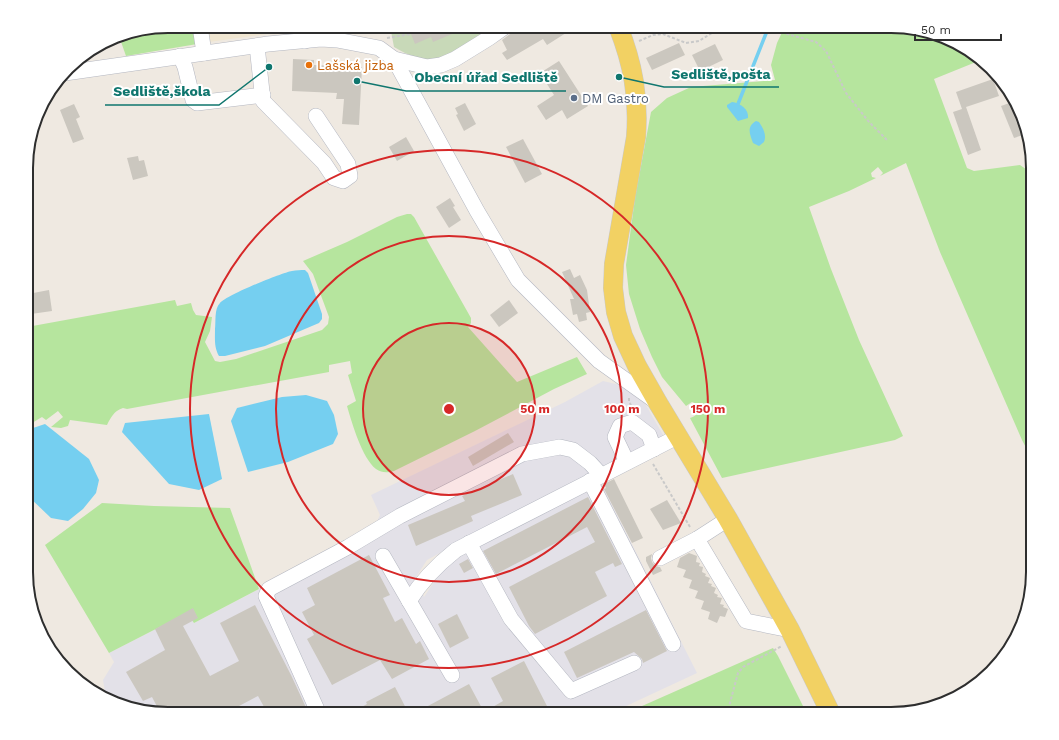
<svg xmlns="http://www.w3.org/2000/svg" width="1059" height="740" font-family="'Work Sans',sans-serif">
<rect width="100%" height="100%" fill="#efe9e1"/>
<path fill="#e3e1e8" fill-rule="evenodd" d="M603 381 624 386 643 400 670 447 600 481 697 673 609 714H159L122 706 106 698 103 680 114 662 109 653 187 613 194 623 373 530 380 515 371 495 565 402ZM530 504 455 557 440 573 424 597 416 577 427 560Z"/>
<polygon fill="#f0e6d1" points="206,26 309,26 309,28 209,42"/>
<g fill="#b6e59e">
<polygon points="168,26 206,26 209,42 126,56 119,36"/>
<path d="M785 26H900L937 34 977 55 981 60 934 79 967 168 974 171 1020 165 1033 174V461L1022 440 940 252 906 163 880 176 883 173 878 167 871 173 872 177 876 178 849 191 809 207 831 269 859 340 903 436 895 440 722 478 691 420 690 418C696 416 698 414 699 408L697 404 692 402 686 406 662 377 652 357 640 329 629 294 626 265 635 198 651 112 667 98 691 87 775 80 771 65 777 43Z"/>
<path d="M407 214H411L414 217 471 318V323L468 327 517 382 577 357 587 374 554 389 475 431 394 471C387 473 382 473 376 469 362 458 352 423 347 406L356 401 348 375 352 373 350 361 329 365V372L127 409 123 408C114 411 111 417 107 425L70 420 68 426 61 428 51 427 63 417 58 411 46 420 42 417 27 426V327L175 300 177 306 191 303 193 310 196 315 212 317 210 331 205 342 215 361 220 362 236 359 322 330 328 324 329 317 313 274 303 261 347 242 397 217Z"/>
<polygon points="102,503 154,506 230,508 259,589 194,623 187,613 109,653 45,545"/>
<polygon points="773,648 778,656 807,714 624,714"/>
</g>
<path fill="#c8d9b8" d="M390 26H489L490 31C453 54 437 73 394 47Z"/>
<g fill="#75cff0">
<path d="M732 102C740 103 749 109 748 118L738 121 727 107V105Z"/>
<path d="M756 121 759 122C763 128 767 135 764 142L759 146 753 143C750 134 746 127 756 121Z"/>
<path d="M305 270 308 273 322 314V319L319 323 265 346 225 356H219C214 347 215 339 215 329 216 322 214 309 220 303 227 295 281 273 292 271 296 270 301 270 305 270Z"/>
<polygon points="306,395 327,401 334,415 338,434 333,444 288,462 248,472 231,421 237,408 282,397"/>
<polygon points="209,414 222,479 199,490 169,484 122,432 125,423"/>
<polygon points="45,424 89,459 99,480 96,493 83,509 68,521 51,518 27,495 27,430"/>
</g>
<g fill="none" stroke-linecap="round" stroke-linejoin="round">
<polyline stroke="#75cff0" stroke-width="3.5" points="738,104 769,26"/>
</g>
<g fill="#cbc7bf">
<polygon points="416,26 471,26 433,42 431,37 415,44 409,29"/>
<polygon points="521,26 577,26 547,45 543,39 507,60 502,53 507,50 502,40"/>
<polygon points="679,43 685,55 652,70 646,58"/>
<polygon points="715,44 723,60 700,71 692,55"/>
<polygon points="293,59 314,60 314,65 362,67 359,125 342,124 344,99 336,99 337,93 292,91"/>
<polygon points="559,61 588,106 567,119 562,110 546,120 537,106 554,95 540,73"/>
<polygon points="993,79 999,96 966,107 981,150 968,155 953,112 962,109 956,92"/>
<polygon points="1015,101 1018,105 1026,134 1014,138 1001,106"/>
<polygon points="465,103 476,124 464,131 456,115 458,114 455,108"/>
<polygon points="74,104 80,117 76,119 84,139 73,143 60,110"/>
<polygon points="406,137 414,151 397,161 389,147"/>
<polygon points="523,139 542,174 525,183 506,147"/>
<polygon points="138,156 139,161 144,160 148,176 133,180 127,158"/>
<polygon points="450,198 455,206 453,207 461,220 449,228 436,207"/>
<polygon points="570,269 574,278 580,275 587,290 590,312 586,313 587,320 579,322 577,314 573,315 570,299 574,299 562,272"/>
<polygon points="49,290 52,311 31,314 28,294"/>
<polygon points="509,300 518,313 499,327 490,315"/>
<polygon points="508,433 514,442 473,466 468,457"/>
<polygon points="513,474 522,495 471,516 473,521 416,546 408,525 465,501 462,496"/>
<polygon points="614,479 643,538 632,543 604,489 606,488 604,484"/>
<polygon points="588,497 622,564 615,567 613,563 595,572 607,596 535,634 529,626 509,587 595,542 587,527 496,574 483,551"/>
<polygon points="667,500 681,523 663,530 650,509"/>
<polygon points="689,553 697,556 696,562 700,563 699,566 703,567 702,572 706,574 705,576 710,578 708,583 712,584 711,586 716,588 714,593 718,595 717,597 722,598 720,604 724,605 723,607 728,609 725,617 720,616 717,623 708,619 710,612 701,609 704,601 695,598 698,591 689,588 692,580 683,577 686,570 677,567 680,558"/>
<polygon points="652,554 651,558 652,562 655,566 660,567 662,571 653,575 646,561 646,557"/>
<polygon points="369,555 390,595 383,598 395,622 402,618 416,644 420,641 429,659 392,679 380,660 332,685 307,639 314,635 302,612 315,605 307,588"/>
<polygon points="468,559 473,568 464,573 459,564"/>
<polygon points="255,605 291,675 309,714 268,714 258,696 224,714 161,714 152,697 143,701 126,672 165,650 155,629 193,608 198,618 183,626 210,676 239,661 220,623"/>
<polygon points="646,610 667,651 643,663 642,659 634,652 577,678 564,652"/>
<polygon points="457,614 469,638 450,648 438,624"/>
<polygon points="524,661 548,708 537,714 413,714 469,684 484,712 503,701 491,678"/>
<polygon points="395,687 409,714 349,714 367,704 366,702"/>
</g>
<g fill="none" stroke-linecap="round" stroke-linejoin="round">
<g stroke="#b4b7c1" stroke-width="16">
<g id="minor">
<polyline points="200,26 204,53"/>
<polyline points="302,26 305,41"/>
<polyline points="257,46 263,101 324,163 334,178 343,181 350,176 348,164 316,116"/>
<polyline points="180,56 185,67 193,100 197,103 263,95"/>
<polyline points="394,59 477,211 518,280 599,361 655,401"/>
<polyline points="65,73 268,44 321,39 337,40 379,48 394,59 427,67 441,65 455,59 489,38 506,26"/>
<polyline points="627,462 615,437 620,426 632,422 649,435 654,449"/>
<polyline points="590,481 673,644"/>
<polyline points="697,539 746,621 790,630"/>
<polyline points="469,543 511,619 571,691 634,663"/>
<polyline points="383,556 452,675"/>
<polyline points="660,558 697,539 728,519"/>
<path d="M409 601C422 580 437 565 456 550L679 436"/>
<polyline points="319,714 266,596 269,589 348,547 400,516 522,454 560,447 573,450 590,463 601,475"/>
</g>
</g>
<g stroke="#c9c9c9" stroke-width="20">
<path id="major" d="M618 26C633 64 639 97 636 137L614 264 613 288 616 312 623 336 637 366 658 403 728 519 790 630 831 714"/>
</g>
<g stroke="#c9c9c9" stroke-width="2" stroke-dasharray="3 2" stroke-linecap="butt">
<polyline points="768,26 780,32 816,42 826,51 846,93 869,122 888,141"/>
<polyline points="387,38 411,34"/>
<polyline points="639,41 653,35 663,34 686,43 699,41 723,26"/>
<polyline points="629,398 629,401 633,410"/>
<polyline points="653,464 690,527"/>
<polyline points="727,714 738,673 743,667 782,646"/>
</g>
<use href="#minor" stroke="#fff" stroke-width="15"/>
<use href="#major" stroke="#f2d163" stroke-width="19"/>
</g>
<circle cx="449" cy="409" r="86" fill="#d62828" fill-opacity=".12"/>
<g fill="none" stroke="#d62828" stroke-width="2">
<circle cx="449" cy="409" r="86"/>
<circle cx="449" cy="409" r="173"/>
<circle cx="449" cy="409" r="259"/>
</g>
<circle fill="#e8710a" stroke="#fff" stroke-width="1.5" cx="309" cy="65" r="4"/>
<circle fill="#5c6f8a" stroke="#fff" stroke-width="1.5" cx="574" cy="98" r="4"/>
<g text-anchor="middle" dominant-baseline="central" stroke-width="4" stroke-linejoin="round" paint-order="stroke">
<g font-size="13" fill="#c56008" stroke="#fff" text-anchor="start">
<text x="317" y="65">Lašská jizba</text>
</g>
<g font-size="13" fill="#4e5e75" stroke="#fff" text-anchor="start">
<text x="582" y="98">DM Gastro</text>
</g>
</g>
<path d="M0 0H1059V740H0ZM168 33H891A135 135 0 0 1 1026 168V572A135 135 0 0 1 891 707H168A135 135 0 0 1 33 572V168A135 135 0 0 1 168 33Z" fill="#fff" fill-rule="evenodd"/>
<path fill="none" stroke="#2e2e2e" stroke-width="2" d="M168 33H891A135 135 0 0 1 1026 168V572A135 135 0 0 1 891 707H168A135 135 0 0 1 33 572V168A135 135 0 0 1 168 33Z"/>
<circle cx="449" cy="409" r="6" fill="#d62828" stroke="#fff" stroke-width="2"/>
<g font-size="12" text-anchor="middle" font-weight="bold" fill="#d62828" stroke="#fff" stroke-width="4" stroke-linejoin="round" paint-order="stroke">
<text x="535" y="413">50 m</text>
<text x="622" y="413">100 m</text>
<text x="708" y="413">150 m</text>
</g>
<path fill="none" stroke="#0f766e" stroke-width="1.5" d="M619 77L664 87H779M357 81L406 91H566M269 67L219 105H105"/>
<g fill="#0f766e" stroke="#fff" stroke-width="1.5">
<circle cx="619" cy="77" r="4"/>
<circle cx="357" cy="81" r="4"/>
<circle cx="269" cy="67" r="4"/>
</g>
<g font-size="14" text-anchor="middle" font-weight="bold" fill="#0f766e" stroke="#fff" stroke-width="4" stroke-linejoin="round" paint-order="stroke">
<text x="721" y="79">Sedliště,pošta</text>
<text x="486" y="82">Obecní úřad Sedliště</text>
<text x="162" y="96">Sedliště,škola</text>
</g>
<path d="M915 34v6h86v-6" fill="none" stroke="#2e2e2e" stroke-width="2"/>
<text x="921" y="34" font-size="12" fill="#2e2e2e" stroke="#ffffff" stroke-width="3" paint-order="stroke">50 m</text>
</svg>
